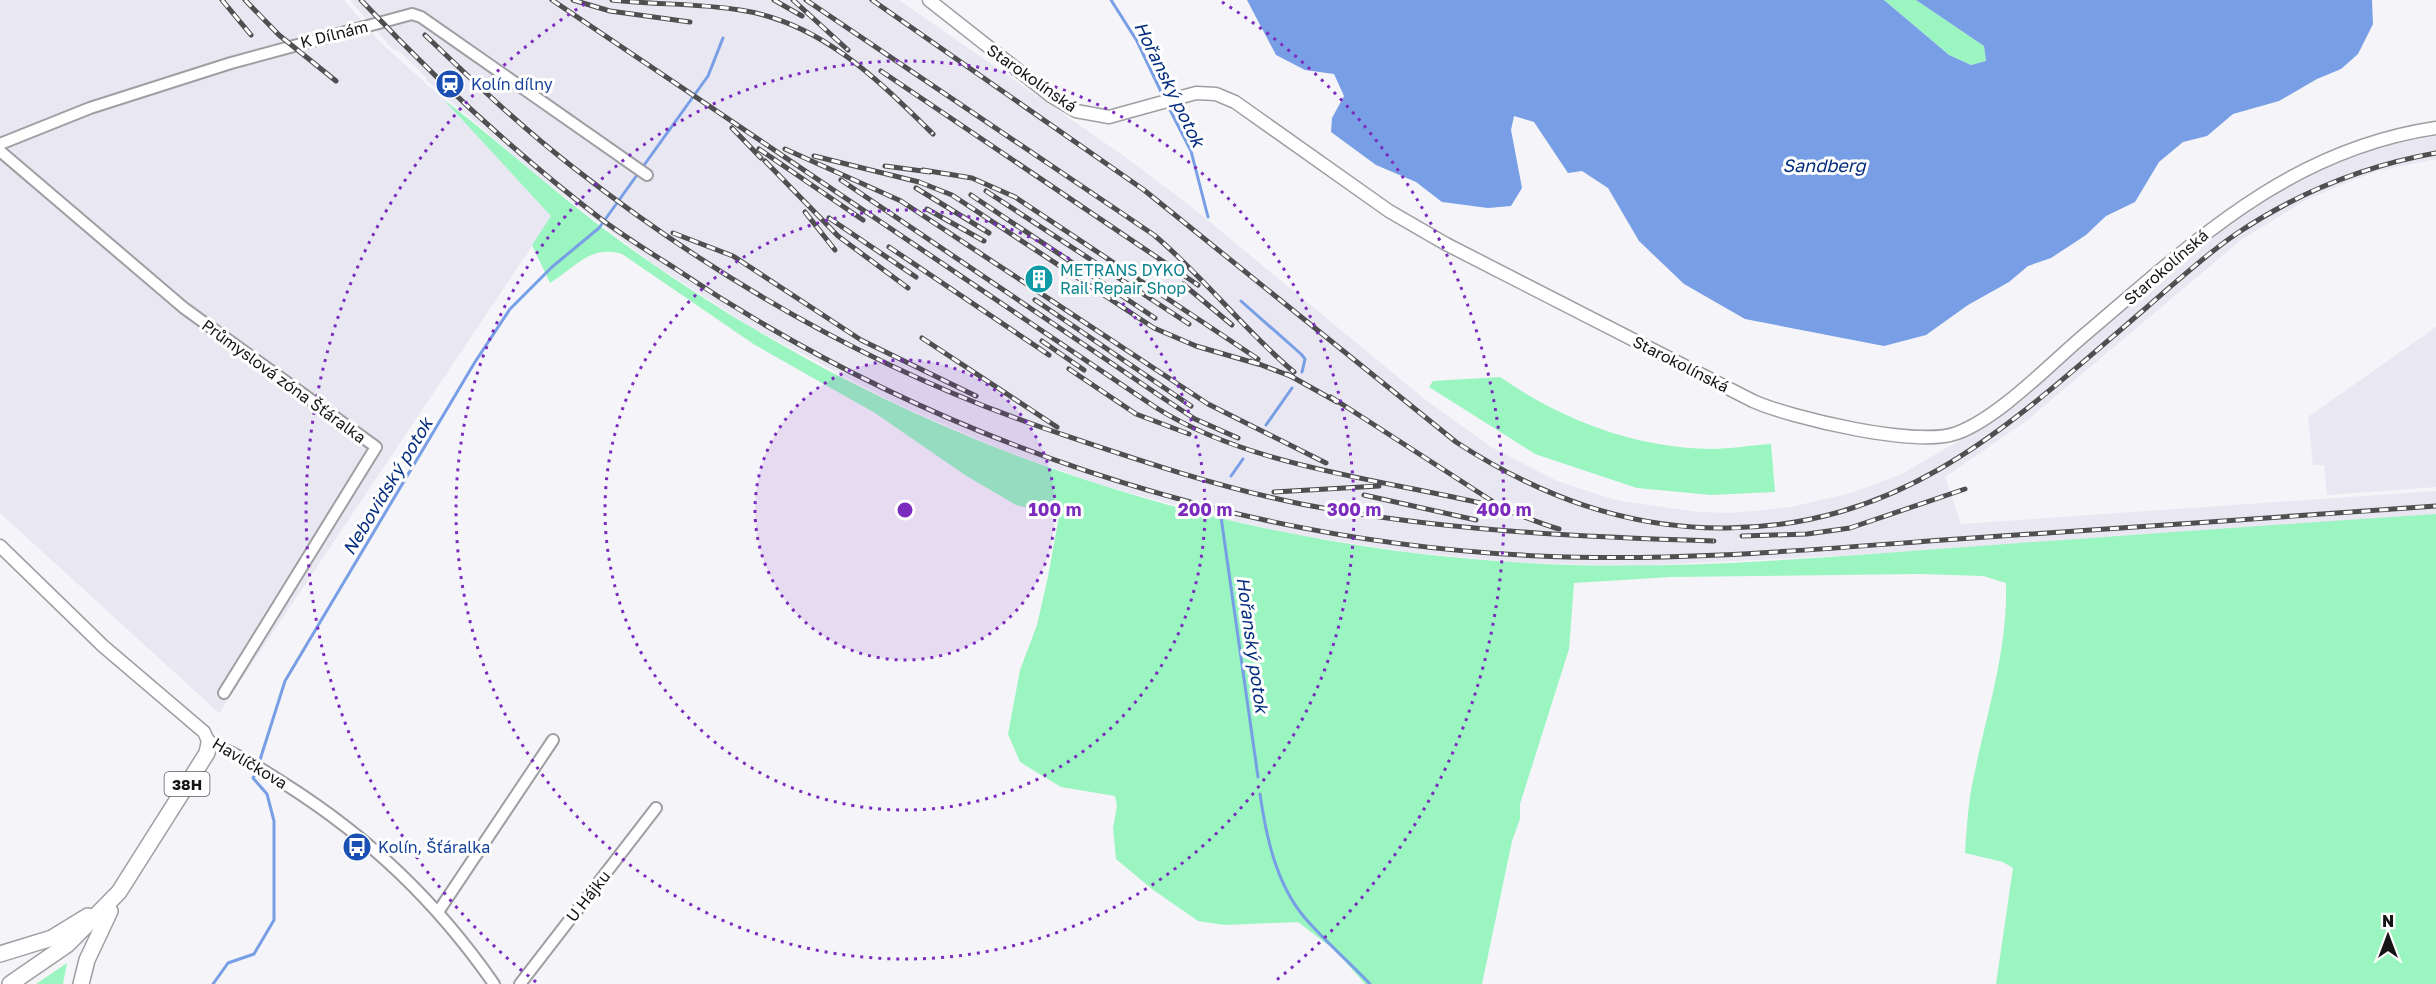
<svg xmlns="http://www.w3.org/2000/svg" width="2436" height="984" font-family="'Golos Text',sans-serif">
<rect width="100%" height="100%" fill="#f5f4f8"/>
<g fill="#e8e7f2">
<polygon points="0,0 344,0 378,40 443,99 552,216 219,713 0,513"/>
<polygon points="350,0 899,0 1125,157 1194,209 1427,401 1491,447 1557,481 1593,493 1620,501 1698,512 1733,513 1791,507 1851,493 1900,475 1969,435 2011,404 2228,222 2295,180 2345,159 2398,143 2436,136 2436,159 2378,171 2353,180 2304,201 2241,240 2025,422 1945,477 1961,524 2436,491 2436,514 1856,555 1634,566 1520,563 1408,552 1298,535 1230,520 1098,484 1001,449 897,404 753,328 652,263 538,176 426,80 427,78 399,51 392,49"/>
<polygon points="2436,327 2436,487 2327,495 2324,465 2313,465 2308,417"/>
</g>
<g fill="#9af5c1">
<polygon points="1884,0 1916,0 1984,46 1986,61 1971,65 1949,55"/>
<path d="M443 99C497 140 546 185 600 226 665 275 734 319 805 358 1025 479 1274 549 1525 563 1662 571 1801 559 1938 549 2104 537 2270 525 2436 514V984H1996L2013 868 2003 862 1965 853C1967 828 1968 801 1974 776 1987 711 2008 650 2006 583L1983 576 1919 574 1671 577 1574 583 1569 649 1520 804V819L1512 841 1482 984H1365L1336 951 1298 922 1225 925 1198 921 1152 889 1116 859 1113 828 1117 806 1115 796 1061 787 1020 762 1008 734 1020 670 1037 625 1048 577 1059 516 1016 505 965 475 875 413 755 345 622 254C590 245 577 266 550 283L532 245 551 216Z"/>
<path d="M1500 377C1562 420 1634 448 1711 449 1731 449 1751 445 1771 444L1775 492 1711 495 1637 488 1535 454 1429 387 1433 381Z"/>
<polygon points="67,963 63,984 36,984"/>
</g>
<polygon fill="#789fe6" points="1247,0 1884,0 1949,55 1971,65 1986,61 1984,46 1916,0 2372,0 2373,24 2358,54 2341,69 2317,79 2279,101 2233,114 2207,136 2183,142 2159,162 2135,202 2106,216 2086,235 2051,258 2028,266 2009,282 1968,305 1926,335 1884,346 1745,319 1684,284 1639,241 1608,188 1582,171 1568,173 1534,122 1514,116 1511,130 1522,188 1511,206 1488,208 1442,202 1416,182 1376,165 1331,132 1332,118 1344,96 1334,74 1305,70 1276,55"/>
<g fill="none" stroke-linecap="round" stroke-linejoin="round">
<g stroke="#789fe6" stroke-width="3">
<polyline points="1111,0 1137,41 1164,98"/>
<polyline points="1167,104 1191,151 1208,217"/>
<polyline points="1241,301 1301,354 1305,359 1302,372"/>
<polyline points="1266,425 1292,388"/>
<polyline points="1231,476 1243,459"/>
<polyline points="1221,517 1258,777"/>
<polyline points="259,763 285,681 475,362 510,309 552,267 599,228 708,76 723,38"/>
<path d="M1260 794C1266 836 1276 884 1305 918 1325 941 1349 962 1370 984"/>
<polyline points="213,984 228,963 254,954 274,920 274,821 267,794 253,778 257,770"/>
</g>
<g stroke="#9f9fa3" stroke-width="14">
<g id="minor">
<polyline points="0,144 90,108 231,63 412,14 421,17 647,175"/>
<polyline points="0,151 184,308 376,447 224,693"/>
<path d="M209 743C237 753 260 768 285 784 370 838 436 901 494 984"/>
<polyline points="438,912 553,740"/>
<polyline points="520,984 656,808"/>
</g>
</g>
<g stroke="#9f9fa3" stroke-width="15">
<g id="tertiary">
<path d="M929 0 1051 96 1076 111 1109 117 1196 93 1216 94 1235 102 1389 211 1446 244 1753 401C1791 418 1918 448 1957 433 1998 418 2048 366 2082 337 2192 244 2287 150 2436 128"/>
<polyline points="0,546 103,646 204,732 209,743"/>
</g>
</g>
<g stroke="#9f9fa3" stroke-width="18">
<g id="primary">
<polyline points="0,954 52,938 88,916"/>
<polyline points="10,984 68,944 119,892 207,753 209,743"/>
<polyline points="81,984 87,960 110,911"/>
</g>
</g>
<use href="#minor" stroke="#fff" stroke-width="10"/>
<use href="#tertiary" stroke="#fff" stroke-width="12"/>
<use href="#primary" stroke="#fff" stroke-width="15"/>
<g stroke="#4f4f51" stroke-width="5">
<g id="rail">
<polyline points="222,0 251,35"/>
<polyline points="245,0 279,35 336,81"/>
<path d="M361 0C435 79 515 153 601 219 625 237 651 253 676 269 930 440 1233 542 1539 556 1674 562 1808 550 1943 540 2107 529 2272 518 2436 506"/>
<path d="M552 0 1155 407C1248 466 1378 479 1485 504 1511 510 1534 522 1559 529"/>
<polyline points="573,0 610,11 690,22"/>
<path d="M612 0C655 5 698 3 740 10 821 22 878 80 933 134"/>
<polyline points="774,0 802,16"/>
<polyline points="793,0 848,50"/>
<path d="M806 0 1154 235C1204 277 1244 330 1294 372"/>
<path d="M872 0 1144 190 1456 442C1539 496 1627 529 1727 528 1910 526 2016 419 2146 308 2175 283 2204 256 2236 234 2297 193 2363 166 2436 153"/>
<path d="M425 35C473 81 521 127 574 168 721 283 884 375 1061 434 1141 461 1218 487 1301 504 1436 530 1576 537 1714 541"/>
<polyline points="881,71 1198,285"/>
<polyline points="732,128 761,158"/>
<polyline points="759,149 863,220"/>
<polyline points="785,149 901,201 1208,404 1326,463"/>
<polyline points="814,156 919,182 952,195 1154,328 1196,346 1258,364"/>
<polyline points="765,161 838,236 908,288"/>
<polyline points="885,166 930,172"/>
<polyline points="923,170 972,178 1015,197 1258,359"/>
<polyline points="841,180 1166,400 1195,419 1238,438"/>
<polyline points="916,188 989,233"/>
<polyline points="986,191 1189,324"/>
<polyline points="971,195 1155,318"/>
<polyline points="927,209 984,241"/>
<polyline points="805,212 835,250"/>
<polyline points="829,218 916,277"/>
<polyline points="673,233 733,256 861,340 976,396"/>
<polyline points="889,247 1049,355"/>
<polyline points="1183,284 1232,325"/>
<polyline points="1035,300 1191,406"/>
<polyline points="922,338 1057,427"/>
<polyline points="1042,341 1084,370"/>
<polyline points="1251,361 1293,377"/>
<polyline points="1069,369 1136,414 1189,434"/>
<polyline points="1287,374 1337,402"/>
<polyline points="1331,397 1492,501"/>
<polyline points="1274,492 1379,486"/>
<polyline points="1364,495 1476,520"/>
<polyline points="1742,536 1807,534 1850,528 1965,489"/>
</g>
</g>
<use href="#rail" stroke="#fff" stroke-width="3" stroke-dasharray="9" stroke-linecap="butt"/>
</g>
<circle cx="905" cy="510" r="150" fill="#7b2cbf" fill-opacity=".12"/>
<g fill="none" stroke="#7b2cbf" stroke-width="3" stroke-dasharray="3 6">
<circle cx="905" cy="510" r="150"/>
<circle cx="905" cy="510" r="300"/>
<circle cx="905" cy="510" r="449"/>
<path d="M536 982A599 599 0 0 1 588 2M1222 2A599 599 0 0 1 1274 982"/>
</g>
<defs>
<g id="station-disc" transform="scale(1.5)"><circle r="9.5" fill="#1a4fb4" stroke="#fff"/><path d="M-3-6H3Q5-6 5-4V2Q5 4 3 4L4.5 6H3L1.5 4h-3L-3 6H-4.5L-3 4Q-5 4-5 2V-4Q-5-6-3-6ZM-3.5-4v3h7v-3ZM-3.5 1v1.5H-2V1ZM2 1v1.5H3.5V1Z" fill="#fff"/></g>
<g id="building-disc" transform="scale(1.5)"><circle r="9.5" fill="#0f9aa8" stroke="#fff"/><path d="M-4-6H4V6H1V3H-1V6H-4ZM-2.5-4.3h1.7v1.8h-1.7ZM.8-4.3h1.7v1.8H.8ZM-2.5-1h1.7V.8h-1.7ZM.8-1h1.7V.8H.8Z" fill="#fff"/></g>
<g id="bus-disc" transform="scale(1.5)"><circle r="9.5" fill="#1a4fb4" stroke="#fff"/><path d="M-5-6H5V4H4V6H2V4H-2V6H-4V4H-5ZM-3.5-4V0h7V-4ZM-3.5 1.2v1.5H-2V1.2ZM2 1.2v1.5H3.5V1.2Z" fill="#fff"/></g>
</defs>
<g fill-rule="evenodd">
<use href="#station-disc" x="450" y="84"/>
<use href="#building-disc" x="1039" y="279"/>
<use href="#bus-disc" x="357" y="847"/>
</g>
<g text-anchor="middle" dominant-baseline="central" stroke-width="6" stroke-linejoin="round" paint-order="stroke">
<rect fill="#fff" stroke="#5b5b5c" stroke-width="1.5" x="164.5" y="772" width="45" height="24" rx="4.5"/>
<g font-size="15" font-weight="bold" fill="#151516">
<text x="187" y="784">38H</text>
</g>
<g font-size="16" fill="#151516" stroke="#fff">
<text transform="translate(334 34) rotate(-14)">K Dílnám</text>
<text transform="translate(1032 78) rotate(35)">Starokolínská</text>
<text transform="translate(2166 267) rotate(-41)">Starokolínská</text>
<text transform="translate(1681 364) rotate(27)">Starokolínská</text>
<text transform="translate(284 381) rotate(36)">Průmyslová zóna Šťáralka</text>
<text transform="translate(250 763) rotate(31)">Havlíčkova</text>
<text transform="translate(588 896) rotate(-52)">U Hájku</text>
</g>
<g font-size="16" fill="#164399" stroke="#fff" text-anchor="start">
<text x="471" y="84">Kolín dílny</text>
<text x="378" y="847">Kolín, Šťáralka</text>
</g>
<g font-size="16" fill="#0d838f" stroke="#fff" text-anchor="start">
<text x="1060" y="270">METRANS DYKO<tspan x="1060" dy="18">Rail Repair Shop</tspan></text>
</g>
<g font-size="18" font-style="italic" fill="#052e7f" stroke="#fff">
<text transform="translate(1170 84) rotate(64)">Hořanský potok</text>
<text x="1824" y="165">Sandberg</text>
<text transform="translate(387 486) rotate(-59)">Nebovidský potok</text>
<text transform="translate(1253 645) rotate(82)">Hořanský potok</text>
</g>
</g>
<circle cx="905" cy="510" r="9" fill="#7b2cbf" stroke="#fff" stroke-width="3"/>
<g font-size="18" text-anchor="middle" font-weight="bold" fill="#7b2cbf" stroke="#fff" stroke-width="6" stroke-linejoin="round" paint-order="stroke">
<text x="1055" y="516">100 m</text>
<text x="1205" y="516">200 m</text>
<text x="1354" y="516">300 m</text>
<text x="1504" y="516">400 m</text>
</g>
<g transform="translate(2388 936)" stroke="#ffffff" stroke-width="4.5" paint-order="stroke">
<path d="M0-4.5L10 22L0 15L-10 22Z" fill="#151516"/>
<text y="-9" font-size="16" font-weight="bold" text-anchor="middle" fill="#151516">N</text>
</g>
</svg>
